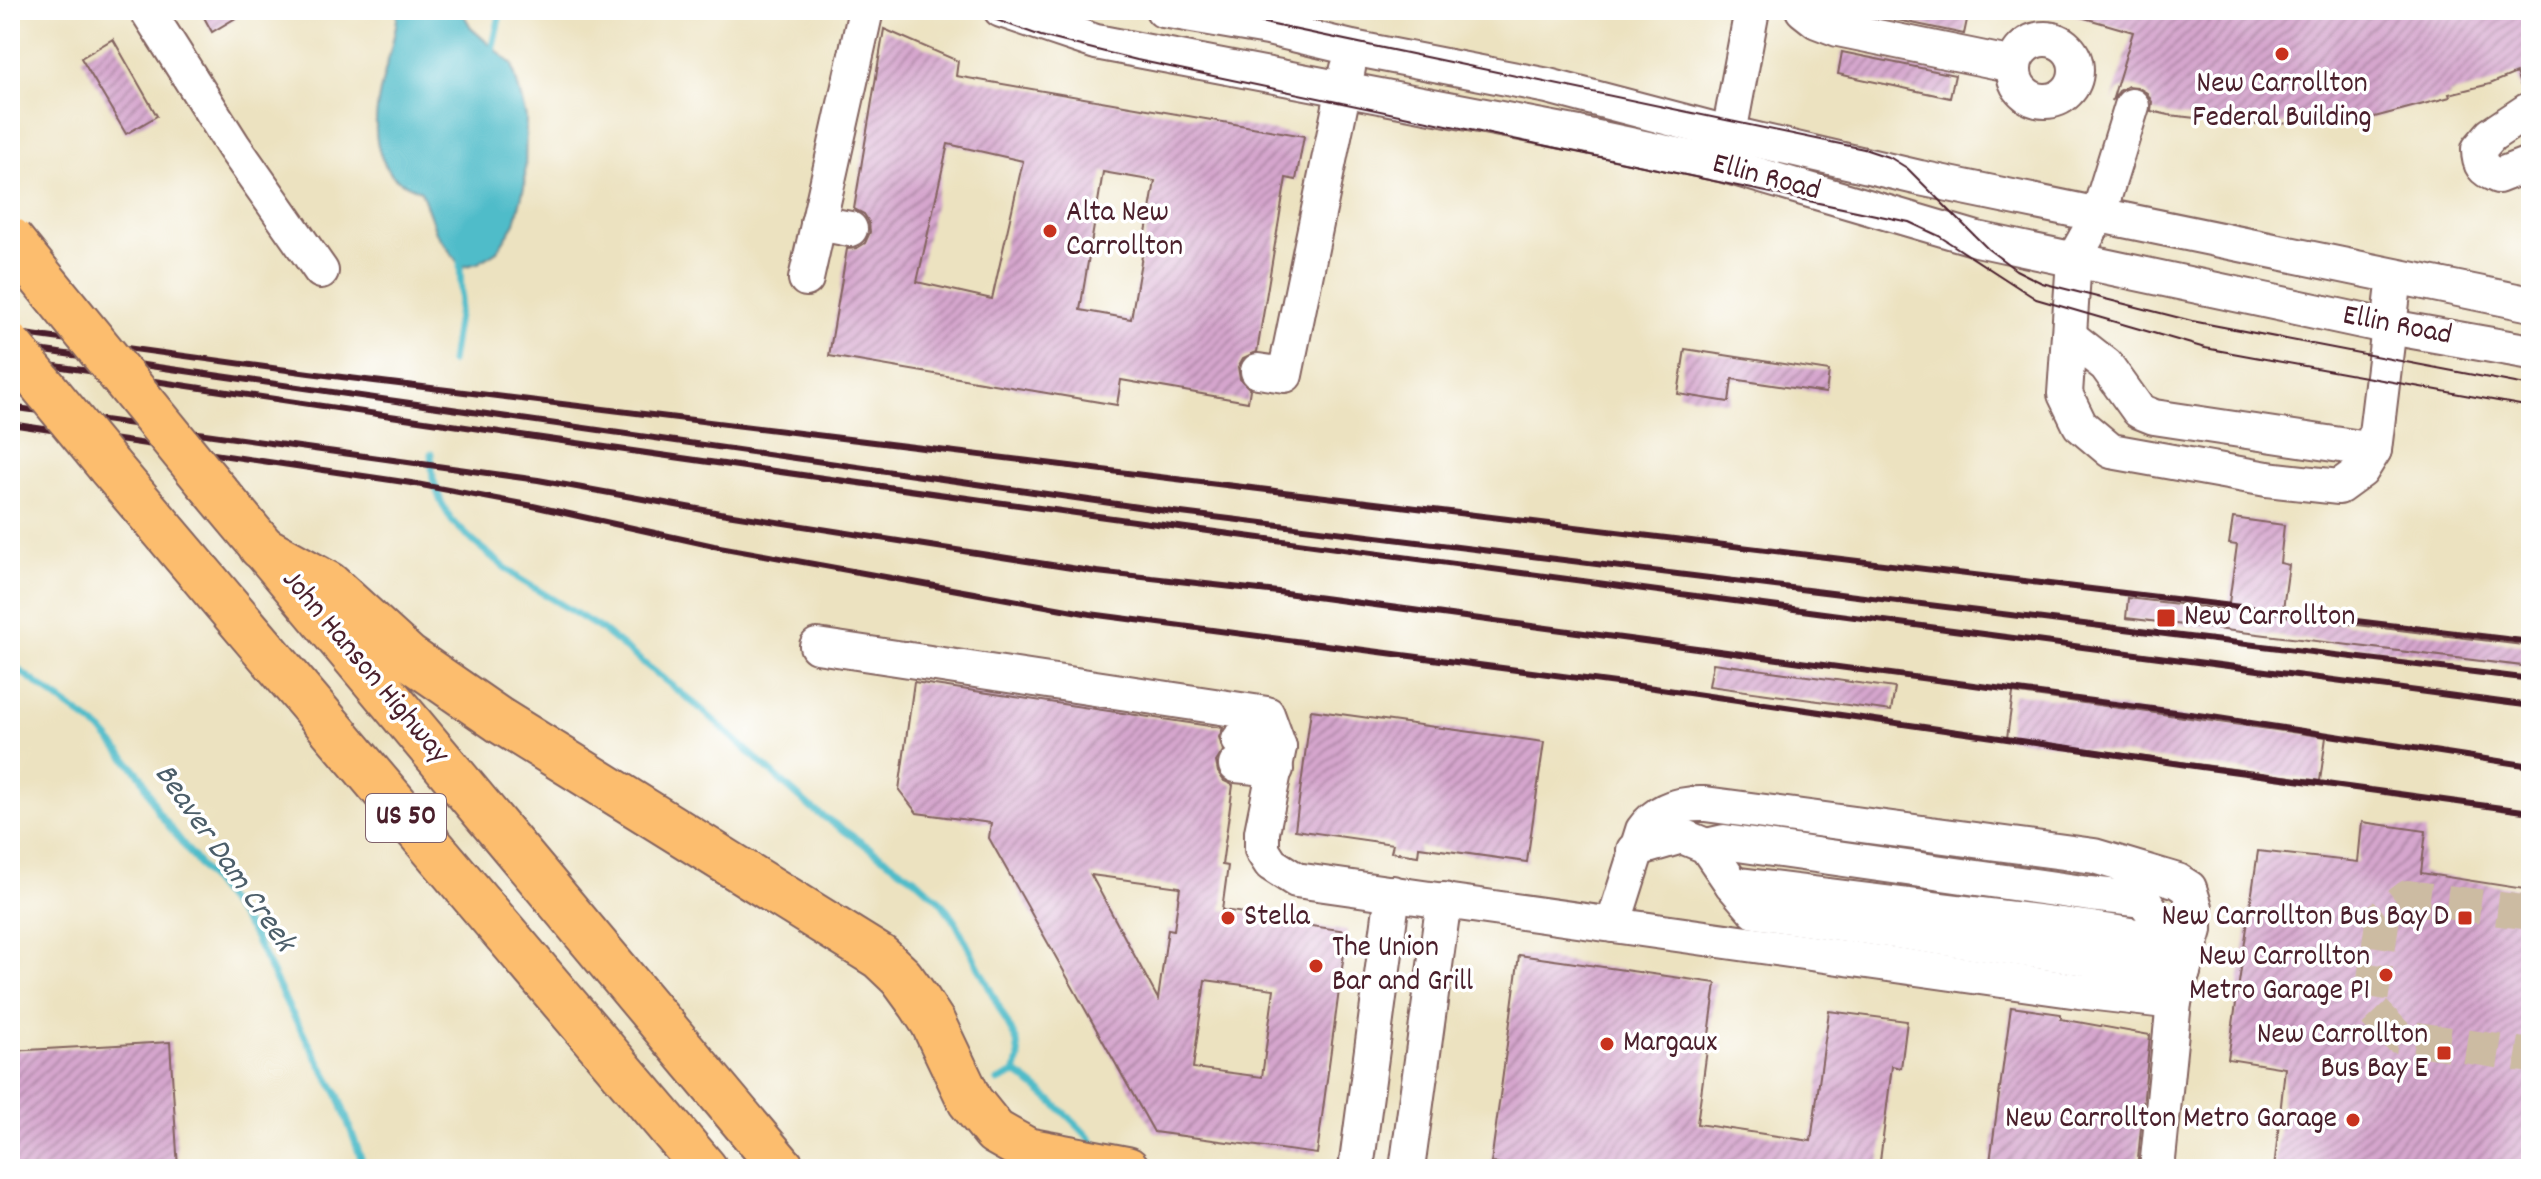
<svg xmlns="http://www.w3.org/2000/svg" width="2541" height="1179" font-family="Dekko,sans-serif">
<defs>
<pattern id="building-hatch" width="6" height="6" patternUnits="userSpaceOnUse" patternTransform="scale(2)"><rect width="6" height="6" fill="#d5a6cd"/><path d="M-1 1l2-2M0 6l6-6M5 7l2-2" fill="none" stroke="#af87a7"/></pattern>
</defs>
<rect width="100%" height="100%" fill="#fff"/>
<filter id="ink" filterUnits="userSpaceOnUse"><feTurbulence type="fractalNoise" baseFrequency=".0125" numOctaves="2"/><feDisplacementMap in="SourceGraphic" scale="16" xChannelSelector="R" yChannelSelector="G"/><feConvolveMatrix kernelMatrix="1 2 1 2 8 2 1 2 1" color-interpolation-filters="sRGB"/></filter>
<filter id="wash" filterUnits="userSpaceOnUse"><feTurbulence type="fractalNoise" baseFrequency=".006" numOctaves="4" result="noise"/><feDisplacementMap in="SourceGraphic" scale="32" xChannelSelector="R" yChannelSelector="G"/><feGaussianBlur stdDeviation="1.8" result="paint"/><feColorMatrix in="noise" values="0 0 0 0 0 0 0 0 0 0 0 0 0 0 0 0 0 1.4 0 .05"/><feComposite in="paint" operator="in"/></filter>
<g filter="url(#wash)">
<rect width="100%" height="100%" fill="#ece2c0"/>
<path fill="#50bcc9" stroke="#4d6e7a" stroke-width="2" d="M398 10H461L472 29 512 64 526 117 525 183 515 223 497 251 478 263 461 267 436 232 421 191C412 187 400 183 393 176 353 130 395 61 398 10Z"/>
<g fill="none" stroke-linecap="round" stroke-linejoin="round">
<g stroke="#50bcc9" stroke-width="7">
<polyline points="491,55 501,10"/>
<polyline points="451,362 461,295 460,259"/>
<polyline points="431,454 433,479 441,502 452,521 475,543 518,578 601,629 701,709 811,808 918,881 941,902 956,923 1017,1042 1019,1059 1015,1073"/>
<polyline points="10,660 20,671 102,731 141,776 158,812 252,932 289,1008 338,1095 365,1169"/>
<path d="M998 1081 1015 1073C1032 1081 1083 1129 1095 1145"/>
</g>
</g>
<g id="blocks">
<g fill="url(#building-hatch)" fill-rule="evenodd">
<polygon points="200,10 249,10 212,32"/>
<polygon points="1851,10 1922,10 1967,20 1964,34"/>
<polygon points="2075,10 2531,10 2531,92 2523,92 2516,73 2490,84 2449,94 2450,97 2367,119 2257,125 2169,115 2151,111 2152,102 2147,93 2137,87 2128,86 2119,91 2112,101 2133,32 2074,15"/>
<path d="M884 29 958 61 956 76 1304 136 1296 180 1286 178 1257 352 1243 358 1238 367 1240 379 1250 389 1248 402 1121 380 1117 405 829 356 847 249 857 248 865 243 870 232 869 222 864 214 854 209ZM948 144 1023 161 992 299 917 282ZM1103 172 1155 181 1131 319 1080 310Z"/>
<polygon points="113,39 157,116 126,134 81,58"/>
<polygon points="1842,52 1955,75 1950,98 1838,74"/>
<polygon points="1685,349 1829,371 1826,393 1732,379 1729,402 1678,394"/>
<polygon points="2233,518 2284,525 2280,563 2289,565 2282,616 2531,646 2531,667 2126,618 2128,598 2228,610 2237,545 2229,544"/>
<polygon points="1713,663 1895,688 1891,711 1709,686"/>
<path d="M914 682 1223 728 1219 737 1223 751 1216 762 1218 772 1224 781 1233 785 1222 865 1228 866 1222 910 1304 921V925L1347 931 1317 1154 1154 1132 989 838 991 823 917 813 899 790ZM1091 875 1180 887 1174 930 1168 929 1158 999ZM1205 980 1274 989 1262 1077 1193 1068Z"/>
<polygon points="2013,693 2326,737 2320,781 2007,738"/>
<polygon points="1311,710 1544,742 1527,862 1419,847 1418,856 1391,852 1393,844 1295,830"/>
<polygon points="2362,822 2426,831 2421,873 2531,890 2531,1169 2274,1169 2285,1068 2228,1059 2258,851 2358,862"/>
<polygon points="1519,955 1716,983 1697,1124 1811,1141 1829,1011 1907,1021 1901,1068 1892,1066 1879,1169 1502,1169 1502,1164 1491,1163"/>
<polygon points="2011,1007 2061,1014 2061,1019 2150,1035 2137,1169 1989,1169"/>
<polygon points="170,1042 178,1169 10,1169 10,1051"/>
</g>
</g>
</g>
<g filter="url(#ink)">
<use href="#blocks" fill-opacity="0" stroke="#83635f" stroke-width="2"/>
<g fill="none" stroke-linecap="round" stroke-linejoin="round">
<polyline stroke="#ccbba2" stroke-width="34" stroke-dasharray="34 17" stroke-linecap="butt" points="2531,913 2408,897 2383,916 2370,1008 2397,1036 2531,1056"/>
<g stroke="#83635f" stroke-width="38">
<g id="minor">
<polyline points="147,10 234,147 321,271"/>
<polyline points="1001,10 1096,42 1579,134 1724,165 1977,239 2390,327 2531,352"/>
<polyline points="1163,10 1268,28 1352,48 1548,86 1727,133 1920,178 2531,304"/>
<polyline points="1803,10 1817,21 1838,29 2014,65"/>
<circle cx="2045" cy="70" r="31"/>
<polyline points="2132,106 2098,216 2074,259 2065,394 2080,425 2111,451 2267,479 2339,487 2361,471 2374,450 2395,277"/>
<path d="M2531 119 2527 111 2491 135 2479 149C2479 165 2483 170 2498 176L2531 163"/>
<polyline points="1725,155 1752,10"/>
<polyline points="818,223 850,229"/>
<polyline points="806,279 866,10"/>
<polyline points="2069,336 2106,365 2139,411 2154,417 2374,450"/>
<polyline points="1258,371 1285,375 1348,68"/>
<polyline points="817,646 1267,714 1279,747 1262,832 1262,850 1271,864 1296,880 2079,991 2174,1002"/>
<polyline points="1239,740 1279,747"/>
<polyline points="1236,765 1276,769"/>
<polyline points="1706,846 1724,842 2090,894 2144,900 2163,927 2167,941"/>
<polyline points="1634,850 1682,836 1706,846 1732,884 1755,911 2183,972"/>
<polyline points="1732,884 2086,928 2187,944"/>
<path d="M1613 925 1643 830C1658 808 1680 803 1705 804L2094 856 2178 881 2189 888 2195 907V930L2174 1002 2157 1169"/>
<polyline points="1356,1169 1393,893"/>
<polyline points="1407,1169 1444,900"/>
</g>
</g>
<g stroke="#83635f" stroke-width="48">
<g id="highway">
<polyline points="109,466 705,1169"/>
<polyline points="208,482 783,1169"/>
<polyline points="261,547 328,584 408,657 499,720 880,957 901,977 920,1003 933,1023 970,1101 995,1132 1027,1150 1127,1169"/>
</g>
</g>
<use href="#minor" stroke="#fff" stroke-width="34"/>
<use href="#highway" stroke="#fcbd6e" stroke-width="44"/>
<g stroke="#4a1f2b" stroke-width="2">
<polyline points="969,10 1041,36 1137,60 1909,222 1939,236 2036,299 2205,348 2531,407"/>
<polyline points="1202,10 1864,149 1891,158 1907,168 1988,249 2016,270 2042,283 2192,321 2531,386"/>
</g>
<g stroke="#4a1f2b" stroke-width="6">
<polyline points="10,332 309,373 1176,479 2531,642"/>
<polyline points="10,346 1173,512 2531,679"/>
<path d="M10 359C848 488 1690 595 2531 706"/>
<polyline points="10,407 538,480 720,513 1097,572 1278,592 2205,716 2531,766"/>
<polyline points="10,424 411,483 533,506 714,546 1090,614 1654,688 2201,767 2531,812"/>
</g>
<g stroke="#83635f" stroke-width="48" stroke-linecap="butt">
<g id="highway-bridge">
<polyline points="10,239 208,482"/>
<polyline points="10,346 109,466"/>
</g>
</g>
<use href="#highway-bridge" stroke="#fcbd6e" stroke-width="44"/>
</g>
</g>
<g fill="#c8321e" stroke="#fff" stroke-width="3">
<circle cx="2282" cy="54" r="8"/>
<circle cx="1050" cy="231" r="8"/>
<rect x="2156" y="608" width="20" height="20" rx="4"/>
<circle cx="1228" cy="918" r="8"/>
<rect x="2457" y="910" width="16" height="16" rx="4"/>
<circle cx="1316" cy="966" r="8"/>
<circle cx="2386" cy="975" r="8"/>
<circle cx="1607" cy="1044" r="8"/>
<rect x="2436" y="1045" width="16" height="16" rx="4"/>
<circle cx="2353" cy="1120" r="8"/>
</g>
<g text-anchor="middle" dominant-baseline="central" stroke-width="7" stroke-linejoin="round" paint-order="stroke">
<rect fill="#fff" stroke="#80626b" stroke-width="2" x="366" y="794" width="80" height="48" rx="6"/>
<g font-size="28" font-weight="bold" fill="#4a1f2b">
<text x="406" y="818">US 50</text>
</g>
<g font-size="30" fill="#4a1f2b" stroke="#fff" text-anchor="start">
<text x="2282" y="85" text-anchor="middle">New Carrollton<tspan x="2282" dy="34">Federal Building</tspan></text>
<text x="1066" y="214">Alta New<tspan x="1066" dy="34">Carrollton</tspan></text>
<text x="2184" y="618">New Carrollton</text>
<text x="1244" y="918">Stella</text>
<text x="2449" y="918" text-anchor="end">New Carrollton Bus Bay D</text>
<text x="1332" y="949">The Union<tspan x="1332" dy="34">Bar and Grill</tspan></text>
<text x="2370" y="958" text-anchor="end">New Carrollton<tspan x="2370" dy="34">Metro Garage P1</tspan></text>
<text x="2428" y="1036" text-anchor="end">New Carrollton<tspan x="2428" dy="34">Bus Bay E</tspan></text>
<text x="1623" y="1044">Margaux</text>
<text x="2337" y="1120" text-anchor="end">New Carrollton Metro Garage</text>
</g>
<g font-size="30" fill="#4a1f2b" stroke="#fff">
<text transform="translate(1766 179) rotate(15)">Ellin Road</text>
<text transform="translate(2397 327) rotate(11)">Ellin Road</text>
<text transform="translate(364 668) rotate(50)">John Hanson Highway</text>
</g>
<g font-size="32" font-style="italic" fill="#4c5e6a" stroke="#fff">
<text transform="translate(223 859) rotate(55)">Beaver Dam Creek</text>
</g>
</g>
<rect width="2541" height="1179" fill="none" stroke="#fff" stroke-width="40"/>
</svg>
